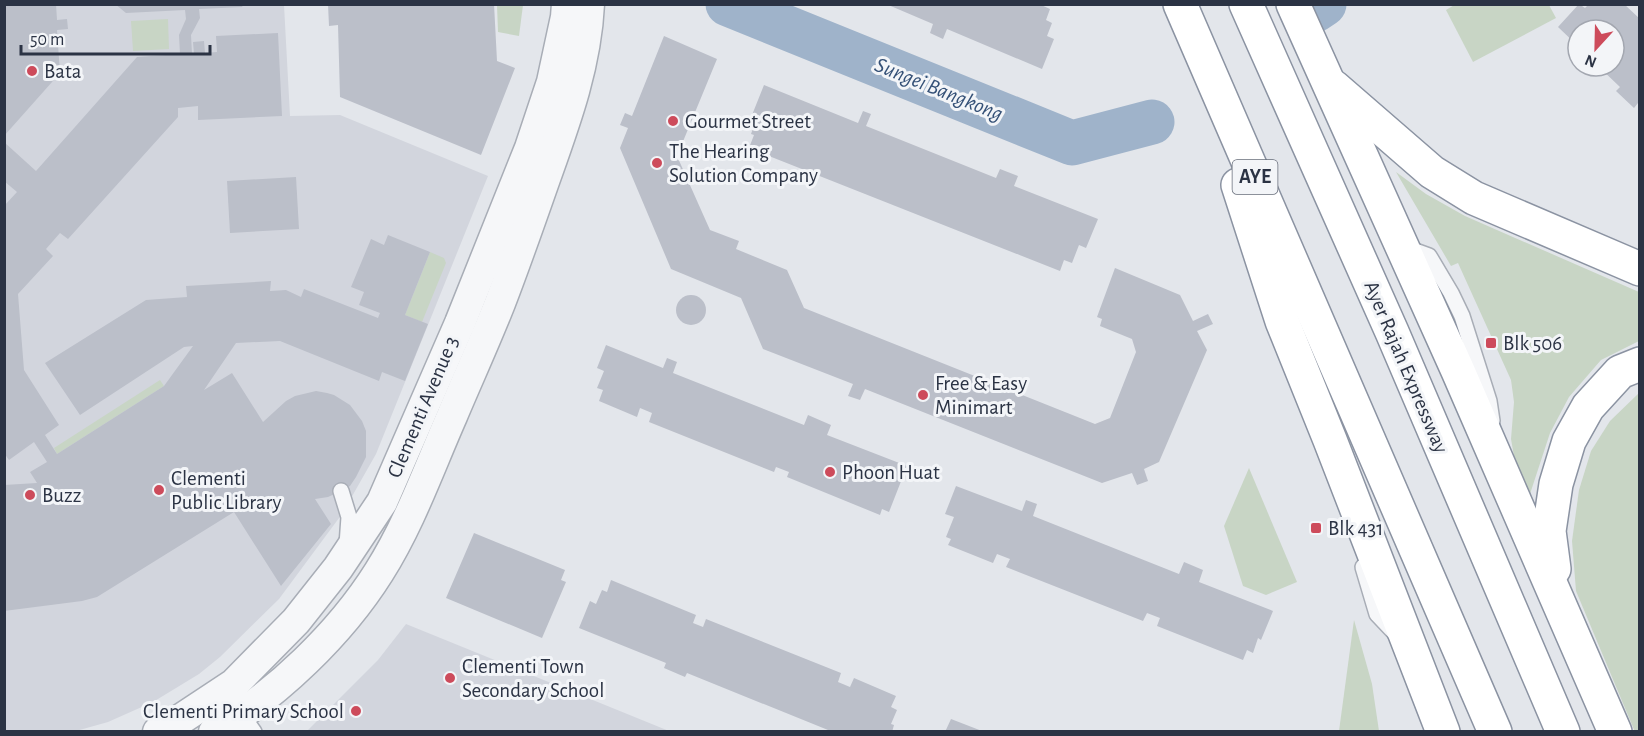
<svg xmlns="http://www.w3.org/2000/svg" width="1644" height="736" font-family="'Alegreya Sans',sans-serif">
<rect width="100%" height="100%" fill="#e3e6eb"/>
<g fill="#d2d5dd">
<polygon points="4,5 284,5 290,116 340,115 488,176 376,454 342,514 279,599 220,657 199,674 153,702 108,722 76,731 5,731"/>
<polygon points="406,624 669,731 307,731 378,660"/>
</g>
<g fill="#c8d5c5">
<polygon points="1456,4 1549,5 1556,18 1473,62 1446,10"/>
<polygon points="497,5 523,5 519,36 498,32"/>
<polygon points="168,19 169,49 133,51 131,21"/>
<polygon points="1396,172 1426,194 1465,216 1639,292 1639,341 1601,360 1569,397 1550,433 1529,497 1515,462 1511,439 1514,402 1511,380 1458,263 1451,266"/>
<polygon points="430,252 444,258 446,263 422,322 405,315"/>
<polygon points="160,380 164,386 57,454 54,448"/>
<polygon points="1639,393 1640,731 1635,732 1576,591 1572,541 1579,490 1591,451 1610,421"/>
<polygon points="1249,468 1297,582 1266,595 1243,586 1224,526"/>
<polygon points="1354,620 1372,684 1379,731 1339,731"/>
</g>
<g fill="none" stroke-linecap="round" stroke-linejoin="round">
<g stroke="#9fb3ca" stroke-width="45">
<polyline points="728,4 1072,143 1152,122"/>
<polyline points="1315,10 1324,4"/>
</g>
</g>
<g fill="#bbbfc9">
<polygon points="4,4 56,4 57,20 67,19 68,29 57,30 60,73 4,136 4,35 6,35"/>
<polygon points="115,4 244,4 242,7 199,9 200,18 191,35 192,54 194,54 193,42 204,41 205,53 217,52 216,36 278,33 282,116 198,120 198,106 178,108 178,117 68,239 60,233 46,249 53,256 18,294 24,370 59,425 45,435 57,454 164,386 193,346 184,347 80,415 45,363 146,300 187,297 186,286 271,281 270,291 286,290 301,297 304,289 378,318 380,313 359,305 364,292 351,287 371,239 384,245 388,235 430,252 405,315 428,324 405,381 382,372 379,381 280,341 236,343 204,390 232,373 263,422 286,401 295,396 316,391 327,393 334,395 350,405 362,421 366,431 366,457 356,477 350,486 341,491 328,497 315,499 331,524 281,586 234,512 97,597 82,601 4,611 4,485 37,483 30,472 47,462 34,442 9,460 4,453 4,206 17,192 4,181 4,142 36,171 137,57 180,54 179,35 186,19 185,10 126,13"/>
<polygon points="328,4 494,4 497,61 515,68 481,155 340,97 338,25 329,26"/>
<polygon points="886,4 1039,4 1050,9 1046,20 1052,23 1047,36 1054,39 1042,69 947,29 943,39 930,33 933,24"/>
<polygon points="1579,4 1585,8 1589,4 1624,4 1640,19 1640,105 1638,103 1634,108 1616,91 1620,87 1598,66 1614,66 1614,30 1578,30 1578,46 1558,27"/>
<polygon points="664,36 717,59 677,156 710,230 739,241 736,249 787,270 804,308 1095,424 1110,418 1136,352 1132,339 1100,326 1102,319 1097,317 1115,268 1180,295 1193,321 1208,314 1213,324 1197,331 1207,350 1159,462 1144,469 1148,481 1137,485 1132,473 1102,483 865,389 860,400 848,396 853,384 763,349 741,298 671,269 620,148 628,128 620,125 625,113 632,116"/>
<polygon points="764,85 858,123 863,111 871,114 866,126 996,178 1000,169 1018,176 1014,186 1098,219 1086,248 1079,245 1072,263 1064,260 1060,271 749,148 754,135 751,134 757,117 752,115"/>
<polygon points="296,177 299,229 230,233 227,181"/>
<circle cx="691" cy="310" r="15"/>
<polygon points="606,345 663,368 667,358 677,362 673,373 804,425 808,415 831,425 827,435 907,466 889,512 882,509 880,515 787,477 789,472 776,467 774,472 649,422 652,413 640,408 637,417 599,401 603,390 597,388 604,371 597,368"/>
<polygon points="956,486 1022,511 1026,500 1037,504 1033,516 1179,574 1184,562 1203,570 1199,582 1273,611 1261,640 1258,638 1253,653 1247,650 1243,660 1157,626 1160,618 1147,613 1143,621 1006,567 1010,559 997,554 993,563 948,545 951,539 946,537 954,517 945,514"/>
<polygon points="474,533 565,570 561,580 566,582 542,638 446,598"/>
<polygon points="611,580 696,615 693,623 703,627 706,619 841,673 838,682 850,687 854,678 896,696 891,707 897,710 891,724 894,725 892,732 827,732 828,730 687,673 685,677 664,668 666,663 579,628 590,601 596,604 602,590 607,592"/>
<polygon points="951,719 982,731 982,732 945,732"/>
</g>
<g fill="none" stroke-linecap="round" stroke-linejoin="round">
<g stroke="#a8adb6" stroke-width="18">
<g id="lane">
<polyline points="1407,248 1429,256 1451,293 1462,316 1489,401 1492,421"/>
<polyline points="341,491 349,517 347,545"/>
<polyline points="1363,567 1377,614 1395,633"/>
<polyline points="242,715 254,732"/>
</g>
</g>
<g stroke="#a8adb6" stroke-width="33">
<g id="street">
<polyline points="158,732 169,727 234,684 296,621 338,568 382,502 460,323 530,148 552,82 566,17 567,4"/>
<path d="M214 732C277 694 340 634 379 572 410 523 429 468 452 416 468 378 485 341 500 303 515 264 529 224 543 184 564 125 586 67 589 4"/>
</g>
</g>
<g stroke="#8b93a2" stroke-width="36">
<g id="highway">
<polyline points="1180,4 1495,732"/>
<polyline points="1246,4 1392,332 1563,732"/>
<polyline points="1293,4 1458,371 1615,732"/>
<polyline points="1334,87 1432,172 1474,198 1640,269"/>
<polyline points="1238,185 1282,321 1330,440 1443,732"/>
<polyline points="1554,569 1549,531 1556,484 1569,441 1588,407 1620,372 1640,364"/>
</g>
</g>
<use href="#lane" stroke="#f6f7f9" stroke-width="15"/>
<use href="#street" stroke="#f6f7f9" stroke-width="30"/>
<use href="#highway" stroke="#fff" stroke-width="33"/>
</g>
<g fill="#cd4b5b" stroke="#f3f5f8" stroke-width="2">
<circle cx="32" cy="71" r="6"/>
<circle cx="673" cy="121" r="6"/>
<circle cx="657" cy="163" r="6"/>
<rect x="1485" y="337" width="12" height="12" rx="3"/>
<circle cx="923" cy="395" r="6"/>
<circle cx="830" cy="472" r="6"/>
<circle cx="159" cy="490" r="6"/>
<circle cx="30" cy="495" r="6"/>
<rect x="1310" y="522" width="12" height="12" rx="3"/>
<circle cx="450" cy="678" r="6"/>
<circle cx="356" cy="711" r="6"/>
</g>
<g text-anchor="middle" dominant-baseline="central" stroke-width="6" stroke-linejoin="round" paint-order="stroke">
<rect fill="#f3f5f8" stroke="#676d7a" stroke-width="1.5" x="1232.5" y="160" width="45" height="34" rx="4.5"/>
<g font-size="20" font-weight="bold" fill="#2b3344">
<text x="1255" y="177">AYE</text>
</g>
<g font-size="21" fill="#2b3344" stroke="#f3f5f8" text-anchor="start">
<text x="44" y="71">Bata</text>
<text x="685" y="121">Gourmet Street</text>
<text x="669" y="151">The Hearing<tspan x="669" dy="24">Solution Company</tspan></text>
<text x="1503" y="343">Blk 506</text>
<text x="935" y="383">Free &amp; Easy<tspan x="935" dy="24">Minimart</tspan></text>
<text x="842" y="472">Phoon Huat</text>
<text x="171" y="478">Clementi<tspan x="171" dy="24">Public Library</tspan></text>
<text x="42" y="495">Buzz</text>
<text x="1328" y="528">Blk 431</text>
<text x="462" y="666">Clementi Town<tspan x="462" dy="24">Secondary School</tspan></text>
<text x="344" y="711" text-anchor="end">Clementi Primary School</text>
</g>
<g font-size="21" fill="#2b3344" stroke="#f3f5f8">
<text transform="translate(1406 367) rotate(67)">Ayer Rajah Expressway</text>
<text transform="translate(423 407) rotate(-67)">Clementi Avenue 3</text>
</g>
<g font-size="22" font-style="italic" fill="#355177" stroke="#f3f5f8">
<text transform="translate(939 89) rotate(22)">Sungei Bangkong</text>
</g>
</g>
<rect width="1644" height="736" fill="none" stroke="#2b3344" stroke-width="12"/>
<g transform="translate(1596 48) rotate(202)"><circle r="28" fill="#f3f5f8" stroke="#a3a7b0" stroke-width="1.5"/>
<path d="M0-4.5L10 22L0 15L-10 22Z" fill="#cd4b5b"/>
<text y="-9" font-size="16" font-weight="bold" text-anchor="middle" fill="#2b3344">N</text>
</g>
<path d="M21 45v9h189v-9" fill="none" stroke="#2b3344" stroke-width="3"/>
<text x="30" y="45" font-size="18" fill="#2b3344" stroke="#f3f5f8" stroke-width="4.5" paint-order="stroke">50 m</text>
</svg>
